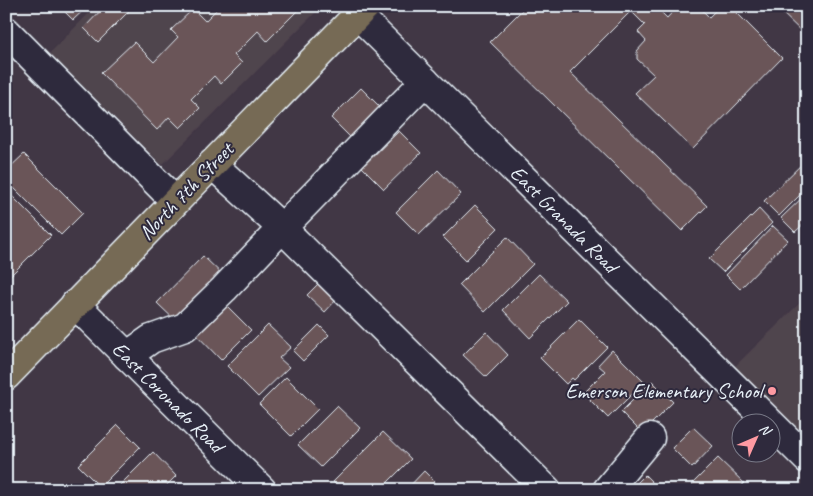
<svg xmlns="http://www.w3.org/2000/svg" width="813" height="496" font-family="Caveat,sans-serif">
<rect width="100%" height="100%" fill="#413745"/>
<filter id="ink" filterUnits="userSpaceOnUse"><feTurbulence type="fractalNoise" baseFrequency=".02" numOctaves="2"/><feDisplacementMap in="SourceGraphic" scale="10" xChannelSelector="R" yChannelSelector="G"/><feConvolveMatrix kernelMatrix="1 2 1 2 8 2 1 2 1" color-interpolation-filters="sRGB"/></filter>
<g filter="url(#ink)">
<g fill="#50444e">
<polygon points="96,6 322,6 162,165 50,53"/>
<polygon points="807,296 807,459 724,377"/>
</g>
<g fill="#6a5559" stroke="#e8f1f8">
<polygon points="59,6 88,6 73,20"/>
<polygon points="105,6 134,6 98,42 84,28"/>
<polygon points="220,6 298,6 300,8 267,41 258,31 234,55 242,63 221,84 214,76 191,99 200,108 180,128 169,117 157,130 101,73 134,42 154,62 178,37 171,30 193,9 205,21"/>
<polygon points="526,6 655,6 667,18 678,6 698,6 709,17 720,6 730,6 782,58 693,149 635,93 654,75 637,59 637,51 646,41 638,32 645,25 631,11 570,72 707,206 682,231 490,42"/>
<polygon points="775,6 807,6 807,37"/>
<polygon points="361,88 384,111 354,141 331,118"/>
<polygon points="399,131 421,153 384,189 362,167"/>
<polygon points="24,154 83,213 61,235 6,180 6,171"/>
<polygon points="807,159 807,188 779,216 764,201"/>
<polygon points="438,170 461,194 419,235 396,212"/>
<polygon points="6,190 51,235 6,280"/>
<polygon points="807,193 807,221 795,232 781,218"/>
<polygon points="475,205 498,228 466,260 443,237"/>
<polygon points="759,209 772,223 723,272 709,259"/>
<polygon points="773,226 788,240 740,289 726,275"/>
<polygon points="507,237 533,264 485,312 459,285"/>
<polygon points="203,256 227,279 181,326 157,303"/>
<polygon points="539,274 567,301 530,338 503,310"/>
<polygon points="319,283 336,300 325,312 307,295"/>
<polygon points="221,300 251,330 221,360 191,329"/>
<polygon points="579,319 607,347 574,380 572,378 566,384 540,358"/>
<polygon points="268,325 291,347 279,358 289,367 258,397 227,366"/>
<polygon points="319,325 329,335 303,361 293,351"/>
<polygon points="486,332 508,355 486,377 463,355"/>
<polygon points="612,350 644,382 608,418 583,393 605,371 598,365"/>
<polygon points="286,377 318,409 291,436 259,404"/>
<polygon points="652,381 673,402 642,433 621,412"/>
<polygon points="337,406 360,428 321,467 298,445"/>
<polygon points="118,425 140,447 100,487 78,465"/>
<polygon points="693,427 713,446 692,468 672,448"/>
<polygon points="383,432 411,459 380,490 341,490 333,482"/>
<polygon points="153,452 176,476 162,490 123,490 119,486"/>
<polygon points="718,458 744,483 737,490 698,490 692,484"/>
<polygon points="424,471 443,490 406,490"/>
<polygon points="645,475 660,490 630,490"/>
</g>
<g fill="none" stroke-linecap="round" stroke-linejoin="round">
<g stroke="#e8f1f8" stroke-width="31">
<g id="minor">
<polyline points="358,15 807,459"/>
<polyline points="6,31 175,201"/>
<polyline points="425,81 282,228 547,490"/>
<polyline points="75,304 262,490"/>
<polyline points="127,356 151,339 185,327 224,289 282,228 212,164"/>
<polyline points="607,490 650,438"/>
</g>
</g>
<g stroke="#e8f1f8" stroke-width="31">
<polyline id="major" points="6,376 366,6"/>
</g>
<use href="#minor" stroke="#2f2a3d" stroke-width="28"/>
<use href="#major" stroke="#766a54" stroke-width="28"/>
</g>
</g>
<circle fill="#ff9aa2" stroke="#2f2a3d" stroke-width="2" cx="772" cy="391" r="5"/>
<g text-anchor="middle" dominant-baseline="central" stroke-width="4" stroke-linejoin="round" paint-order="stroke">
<g font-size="21" fill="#e8f1f8" stroke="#2f2a3d">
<text transform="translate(186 191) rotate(-46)">North 7th Street</text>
<text transform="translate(564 219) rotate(45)">East Granada Road</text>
<text transform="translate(168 397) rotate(45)">East Coronado Road</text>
</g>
<g font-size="21" fill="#e8f1f8" stroke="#2f2a3d" text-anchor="end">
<text x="762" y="391">Emerson Elementary School</text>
</g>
</g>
<rect width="813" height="496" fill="none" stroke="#2f2a3d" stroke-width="25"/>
<rect x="12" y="12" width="788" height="471" fill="none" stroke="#e8f1f8" stroke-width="2" filter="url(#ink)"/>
<g transform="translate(756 438) rotate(45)"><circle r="24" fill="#2f2a3d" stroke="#797a88"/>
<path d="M0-4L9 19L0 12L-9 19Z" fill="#ff9aa2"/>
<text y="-8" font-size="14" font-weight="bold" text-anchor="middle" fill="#e8f1f8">N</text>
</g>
</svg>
